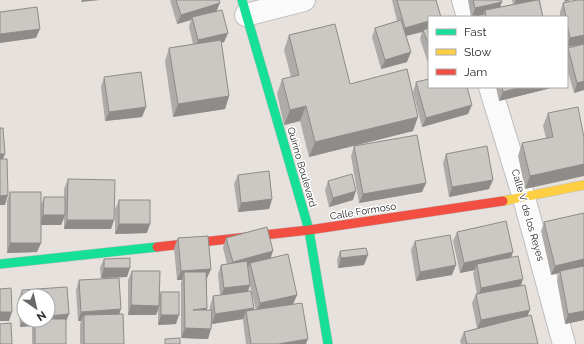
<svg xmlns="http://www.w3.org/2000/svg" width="584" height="344" font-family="Raleway,sans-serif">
<rect width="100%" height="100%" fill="#e6e1dc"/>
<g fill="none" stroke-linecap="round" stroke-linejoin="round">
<g stroke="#bfbdbe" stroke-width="24">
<g id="street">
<polyline points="463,0 468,17"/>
<polyline points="246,15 304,0"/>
<polyline points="490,87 524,198 564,344"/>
</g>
</g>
<g stroke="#bfbdbe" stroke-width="10">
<g id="fast">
<polyline points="242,0 309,230 328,344"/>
<polyline points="0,264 157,247"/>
</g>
</g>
<g stroke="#bfbdbe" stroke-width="10">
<polyline id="slow" points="503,201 584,185"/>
</g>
<g stroke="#bfbdbe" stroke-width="10">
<polyline id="jam" points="157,247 309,230 503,201"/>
</g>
<use href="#street" stroke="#fbfafa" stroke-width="22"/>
<use href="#fast" stroke="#16e098" stroke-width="9"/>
<use href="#slow" stroke="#ffcf43" stroke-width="9"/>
<use href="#jam" stroke="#f24e42" stroke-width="9"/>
</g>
<g fill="#afaba8" fill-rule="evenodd">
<polygon points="170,0 219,0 217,11 228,33 224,42 221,43 229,96 225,109 173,117 165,61 169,48 193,44 189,27 191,20 177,24"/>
<polygon points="392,0 436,0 429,17 429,66 420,39 422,32 406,36 407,62 381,69 372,37 375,28 397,21"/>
<polygon points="468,0 501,0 500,7 513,4 512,0 540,0 543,17 483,17 483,15 476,17 471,17"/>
<polygon points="577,0 584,0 584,90 574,93 567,69 567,50 568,48 584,44 567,47 567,17 560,17 560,12 563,3"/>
<polygon points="289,35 350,84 413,131 309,157 300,121 284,125 277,94 282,79 291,77 284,50"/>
<polygon points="104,77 146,107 142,117 105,121 101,87"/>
<polygon points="416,82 468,114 422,127 413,92"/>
<polygon points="496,87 555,87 499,101"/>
<polygon points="578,107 525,189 518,156 522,143 546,138 543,126 548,113"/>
<polygon points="354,146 426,183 422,192 359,203 351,156"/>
<polygon points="446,154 489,189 449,197 443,163"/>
<polygon points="238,175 272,199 269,209 238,212 234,184"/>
<polygon points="68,179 114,220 111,229 64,229 64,218 61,225 41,225 37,252 7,253 7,201 10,192 41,205 44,197 64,197 64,189"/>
<polygon points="328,181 353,200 329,207 325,190"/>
<polygon points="119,200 147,233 115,234 115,209"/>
<polygon points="584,213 584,320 565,324 557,281 559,273 551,275 541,231 544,222"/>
<polygon points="457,232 513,252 511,258 521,285 528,315 538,344 461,344 460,341 464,332 477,328 472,303 476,294 477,294 473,273 475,270 460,273 453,241"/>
<path d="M178 238 211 269 207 278V310H210V306L213 296 220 295 218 274 221 265 227 264 223 248 226 238 270 258 297 295 293 304 306 344H246L243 321V319L212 324V321L208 339 181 338V282L182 280H177L174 248ZM250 285 256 310H253L254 308 248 291Z"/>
<polygon points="415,241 452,275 416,281 411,250"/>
<polygon points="340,251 364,265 338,268 337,260"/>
<polygon points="104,259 127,277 101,278 100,268"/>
<polygon points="132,271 159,297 161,292 176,324 158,325 158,310 156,315 128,315 128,280"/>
<polygon points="79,280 119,314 124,344 80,344 80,325 81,321 78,321 76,290"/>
<path d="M22 290 69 314 66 320V344H32V328L33 326 20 327 18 300ZM24 296 48 320H24Z"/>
</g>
<g fill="#8e8b88">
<polygon points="82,0 100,0 81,2"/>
<polygon points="516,0 540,0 514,6"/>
<polygon points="565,0 571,0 564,2"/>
<polygon points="502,2 498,12 485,10 483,15 476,17 472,17 475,8"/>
<polygon points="220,3 216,12 192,17 191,20 177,24 181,15"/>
<polygon points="429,21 429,30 423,30 422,32 401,37 405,28"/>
<polygon points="40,29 36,38 0,43 0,34"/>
<polygon points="228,33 224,42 195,50 198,40"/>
<polygon points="584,35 584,44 567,47 567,45 570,38"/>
<polygon points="411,52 407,62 381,69 385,60"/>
<polygon points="584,81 584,90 574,93 577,83"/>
<polygon points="521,87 555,87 499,101 503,92"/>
<polygon points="229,96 225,109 173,117 178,104"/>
<polygon points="472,105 468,114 422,127 426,118"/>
<polygon points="306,106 300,121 284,125 290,110"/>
<polygon points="146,107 142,117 105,121 109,112"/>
<polygon points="418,117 413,131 309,157 315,142"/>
<polygon points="0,154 5,154 1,163 0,164"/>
<polygon points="584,164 584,176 525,189 530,176"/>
<polygon points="493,180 489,189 449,197 452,187"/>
<polygon points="426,183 422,192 359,203 363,194"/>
<polygon points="356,191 353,200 329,207 333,198"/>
<polygon points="8,195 5,205 0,205 0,196"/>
<polygon points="272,199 269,209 238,212 241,203"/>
<polygon points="43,215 65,215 61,225 40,225"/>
<polygon points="67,220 114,220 111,229 64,229"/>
<polygon points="119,224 150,224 147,233 115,234"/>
<polygon points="10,243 41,243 37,252 7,253"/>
<polygon points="273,251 270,260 250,263 249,266 229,271 233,262"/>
<polygon points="513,252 509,262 477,264 475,270 460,273 464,263"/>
<polygon points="368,255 364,265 338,268 341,258"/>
<polygon points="584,259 584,268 560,271 559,273 551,275 555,266"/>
<polygon points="456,265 452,275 416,281 420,272"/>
<polygon points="104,268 130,268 127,277 101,278"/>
<polygon points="211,269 207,278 184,280 184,272 182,280 177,280 181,271"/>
<polygon points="523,279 520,289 478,297 481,288"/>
<polygon points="250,285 247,294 221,297 224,288"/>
<polygon points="297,295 293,304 256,313 260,303"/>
<polygon points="131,305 159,306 156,315 128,315"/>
<polygon points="207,308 204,318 193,310"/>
<polygon points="254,308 250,318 246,311 243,319 212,324 215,314"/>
<polygon points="121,309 118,318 84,315 81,321 78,321 81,312"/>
<polygon points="530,310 526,320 477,329 481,320"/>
<polygon points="584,311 584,320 565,324 568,314"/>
<polygon points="0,312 12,312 9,321 0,321"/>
<polygon points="69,314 65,324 48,320 48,316"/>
<polygon points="161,315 179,315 176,324 158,325"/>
<polygon points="23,318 24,318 24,320 35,320 33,326 20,327"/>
<polygon points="185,328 211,329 208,339 181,338"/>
<polygon points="308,339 306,344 278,344"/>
</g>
<g fill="#cbc7c3" stroke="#8e8b88">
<polygon points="176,0 219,0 220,3 181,15"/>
<polygon points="397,0 436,0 441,17 429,17 429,21 405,28"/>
<polygon points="473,0 501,0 502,2 475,8"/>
<polygon points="537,0 539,0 543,17 486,17 485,10"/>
<polygon points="577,0 584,0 584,35 570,38 567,24 567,17 566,17 563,3"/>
<polygon points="37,7 40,29 0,34 0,12"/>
<polygon points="222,10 228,33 198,40 192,17"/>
<polygon points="401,20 411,52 385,60 375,28"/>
<polygon points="335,24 350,84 407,69 418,117 315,142 306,106 290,110 282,79 299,75 289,35"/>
<polygon points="429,28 429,46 423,30"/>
<polygon points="221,40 229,96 178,104 169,48"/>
<polygon points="584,44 584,81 577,83 568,48"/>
<polygon points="141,72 146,107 109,112 104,77"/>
<polygon points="429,79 429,87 467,87 472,105 426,118 416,82"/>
<polygon points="502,87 521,87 503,92"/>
<polygon points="578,107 584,138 584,164 530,176 522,143 553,137 548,113"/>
<polygon points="0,128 3,128 5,154 0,154"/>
<polygon points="417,135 426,183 363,194 354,146"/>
<polygon points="487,146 493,180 452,187 446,154"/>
<polygon points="0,159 7,159 8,195 0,196"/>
<polygon points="269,171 272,199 241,203 238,175"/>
<polygon points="352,174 356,191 333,198 328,181"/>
<polygon points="68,179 115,180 114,220 67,220"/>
<rect x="10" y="192" width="31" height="51"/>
<polygon points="44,197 65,197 65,215 43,215"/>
<rect x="119" y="200" width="31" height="24"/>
<polygon points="584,213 584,259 555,266 544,222"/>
<polygon points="506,221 513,252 464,263 457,232"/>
<polygon points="267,227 273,251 233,262 226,238"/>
<polygon points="450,235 456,265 420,272 415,241"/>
<polygon points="208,236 211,269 181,271 178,238"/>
<polygon points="366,248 368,255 341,258 340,251"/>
<polygon points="288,254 297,295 260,303 250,263"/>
<polygon points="518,256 523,279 481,288 477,264"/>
<polygon points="130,258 130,268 104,268 104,259"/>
<polygon points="247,261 250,285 224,288 221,265"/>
<polygon points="584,266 584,311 568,314 560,271"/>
<polygon points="132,271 160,271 159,306 131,305"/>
<polygon points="184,272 206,272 207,308 193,310 212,310 211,329 185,328"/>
<polygon points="119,278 121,309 81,312 79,280"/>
<polygon points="525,285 530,310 481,320 476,294"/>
<polygon points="67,287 69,314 48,316 48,296 24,296 24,318 23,318 22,290"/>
<polygon points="11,288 12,312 0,312 0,289"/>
<polygon points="251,291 254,308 215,314 213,296"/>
<rect x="161" y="292" width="18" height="23"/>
<polygon points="302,303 308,339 278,344 251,344 246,311"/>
<polygon points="123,314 124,344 84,344 84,315"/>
<polygon points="531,315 538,344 467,344 464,332"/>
<polygon points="48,319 66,319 66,344 35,344 35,320 48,320"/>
<polygon points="11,323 12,344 0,344 0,324"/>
<polygon points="180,338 180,344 165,344 165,339"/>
</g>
<g text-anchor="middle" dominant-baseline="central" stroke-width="3" stroke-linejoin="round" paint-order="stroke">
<g font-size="10" fill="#272727" stroke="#fff">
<text transform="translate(302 167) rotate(74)">Quirino Boulevard</text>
<text transform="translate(363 211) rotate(-9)">Calle Formoso</text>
<text transform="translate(528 215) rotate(74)">Calle V. de los Reyes</text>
</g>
</g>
<rect x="428" y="16" width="140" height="72" fill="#ffffff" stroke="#a9a9a9"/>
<rect x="436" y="29" width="20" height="6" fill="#16e098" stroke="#a9a9a9"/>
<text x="464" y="36" font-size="12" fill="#272727">Fast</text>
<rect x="436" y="49" width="20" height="6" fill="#ffcf43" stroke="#a9a9a9"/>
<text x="464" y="56" font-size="12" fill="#272727">Slow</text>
<rect x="436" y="69" width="20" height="6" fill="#f24e42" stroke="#a9a9a9"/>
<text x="464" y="76" font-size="12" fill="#272727">Jam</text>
<g transform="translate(36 308) rotate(146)"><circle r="19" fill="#ffffff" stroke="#a9a9a9"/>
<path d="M0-3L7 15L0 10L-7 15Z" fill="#6a6866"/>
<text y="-6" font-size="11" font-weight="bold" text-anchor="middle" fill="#272727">N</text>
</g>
</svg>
